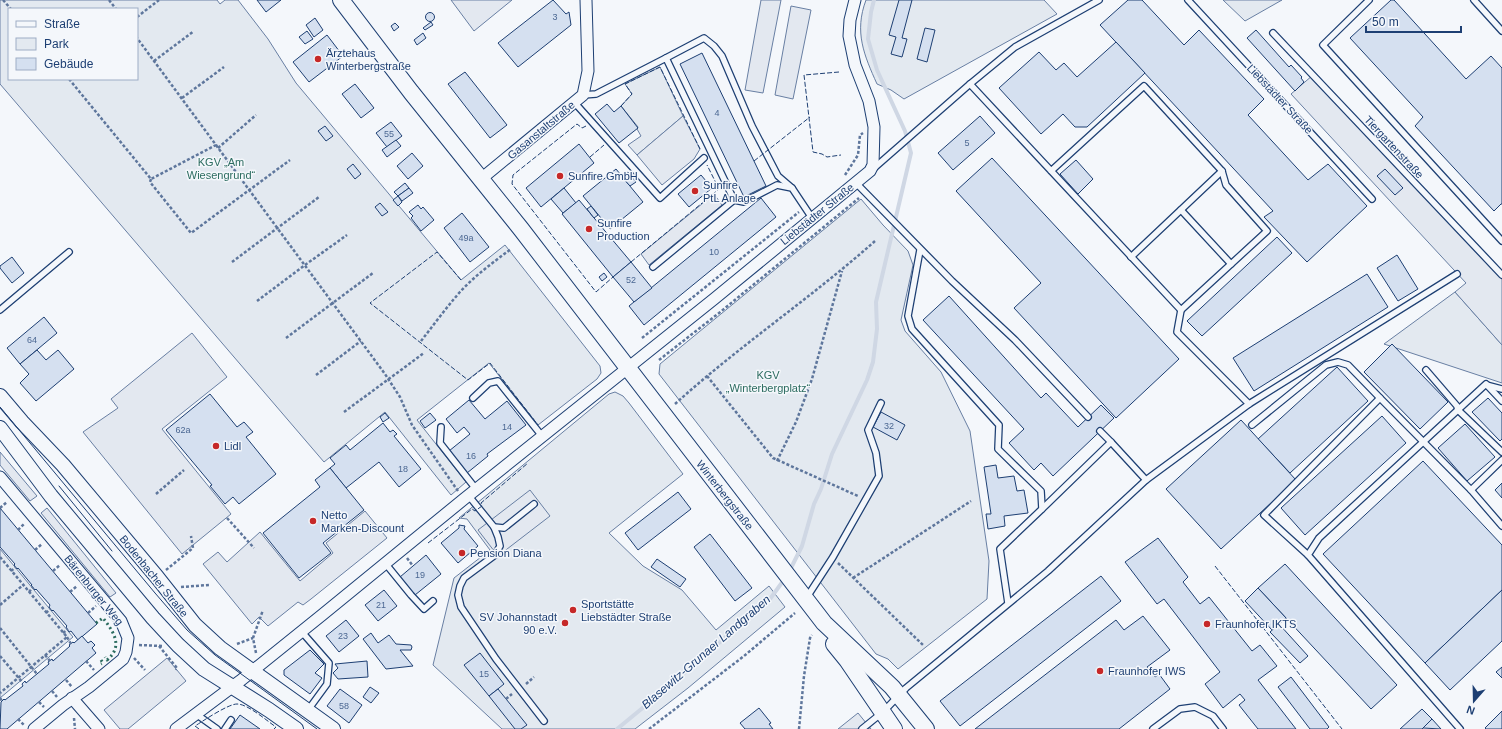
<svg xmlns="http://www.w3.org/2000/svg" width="1502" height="729" font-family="Helvetica,sans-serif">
<rect width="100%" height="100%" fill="#f4f7fb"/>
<g fill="#e3e9f0" stroke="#687fa3" fill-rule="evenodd">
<path d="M0 0H217L220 4 225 0H238L268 39 296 83 461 280 505 245 600 366 601 373 597 379 538 425 489 363 417 420 466 482 451 495 385 412 324 462 0 84ZM9 9H137V79H9Z"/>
<path d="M866 0H1044L1057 14 904 99 891 90 877 84C864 55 854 32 866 0Z"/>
<polygon points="1223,0 1282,0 1245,21"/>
<polygon points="660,67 683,116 637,155 628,145 641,136 637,129 638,127 621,106 632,94 625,84"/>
<polygon points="861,199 883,225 908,251 913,265 901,320 905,331 941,372 970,431 989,561 987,599 898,669 888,659 876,654 659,374 660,364"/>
<polygon points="1455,292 1502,345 1502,383 1384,344"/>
<polygon points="615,392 623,396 629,403 683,474 609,533 643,566 682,590 716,630 769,586 785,607 688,688 635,729 502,729 433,665 454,578 490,550 467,519 459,518 609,394"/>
<polygon points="0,549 73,637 0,698"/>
</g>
<g fill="#e3e8f0" stroke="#687fa3">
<polygon points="451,0 512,0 474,31"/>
<polygon points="761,0 781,0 763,93 745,90"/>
<polygon points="791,6 811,10 793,99 775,95"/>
<polygon points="1313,75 1502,275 1502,345 1455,292 1466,283 1291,94"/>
<polygon points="683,116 700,149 694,159 662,185 637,155"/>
<polygon points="714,194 722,205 649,265 641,254"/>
<polygon points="192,333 227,377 162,429 231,514 182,554 83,432 118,408 111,399"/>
<polygon points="0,452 37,496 30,501 0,465"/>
<polygon points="530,490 550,516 498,556 478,530"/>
<polygon points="47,508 116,593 110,597 41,513"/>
<polygon points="365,511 387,538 311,599 303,605 298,602 268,626 259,617 252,624 203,564 218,552 227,562 260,532 300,581 333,553 326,543"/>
<polygon points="167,658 186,681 128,729 120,729 104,710"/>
<polygon points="858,713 871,729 838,729"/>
</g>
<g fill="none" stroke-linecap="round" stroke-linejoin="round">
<g stroke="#cfd7e4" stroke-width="4">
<polyline points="789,572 802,546 814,504 821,489 832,454 867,380 873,362 877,329 876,302 911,153 905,131 877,70 868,39 871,12 874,0"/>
<polyline points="617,729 662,692 770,599 786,577"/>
</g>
</g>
<g fill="#d5e0f0" stroke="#1d3f73">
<polygon points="257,0 281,0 266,12"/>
<polygon points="553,0 566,14 569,12 571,25 518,67 498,43"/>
<polygon points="899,0 912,0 902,38 907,39 902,57 891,54 896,37 889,35"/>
<polygon points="1128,0 1142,0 1184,45 1199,30 1264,99 1248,115 1308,180 1328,164 1367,206 1307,262 1264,217 1273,211 1100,25"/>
<polygon points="1391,0 1394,0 1466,79 1491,56 1502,68 1502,204 1501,204 1494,211 1415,126 1423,117 1350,38"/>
<circle cx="430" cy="17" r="4.5"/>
<polygon points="315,18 323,30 314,37 306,25"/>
<polygon points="431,22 433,25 425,30 423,28"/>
<polygon points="395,23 399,27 394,31 391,26"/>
<polygon points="925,28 935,30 927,62 917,59"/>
<polygon points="1256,30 1289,67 1291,65 1302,77 1301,78 1304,82 1295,91 1247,38"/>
<polygon points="307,31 313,39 305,44 299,37"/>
<polygon points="423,33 426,38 417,45 414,40"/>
<polygon points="327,35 343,56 309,82 293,62"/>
<polygon points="1116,42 1145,73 1087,127 1075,127 1063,114 1041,134 999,88 1039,52 1056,70 1064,63 1077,77"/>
<polygon points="702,53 766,186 744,197 680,64"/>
<polygon points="465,72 507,125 490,138 448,84"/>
<polygon points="355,84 374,108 361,118 342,94"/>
<polygon points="607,104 614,112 621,106 638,128 619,143 595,114"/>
<polygon points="980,116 995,133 953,170 938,153"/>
<polygon points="391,122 402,136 387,147 376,133"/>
<polygon points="325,126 333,136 326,141 318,131"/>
<polygon points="396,140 401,146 387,157 382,150"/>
<polygon points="579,144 594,163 541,207 526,188"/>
<polygon points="412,153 423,166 408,179 397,166"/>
<polygon points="992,158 1179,359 1116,418 1014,308 1041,283 956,191"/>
<polygon points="1076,160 1093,179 1078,194 1060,174"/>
<polygon points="353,164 361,174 355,179 347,169"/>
<polygon points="616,169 643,202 610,229 583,196"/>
<polygon points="1385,169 1403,188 1395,195 1377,176"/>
<polygon points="628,172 636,182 630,186 622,177"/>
<polygon points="701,175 712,188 689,207 678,194"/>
<polygon points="405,183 409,188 398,196 394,192"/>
<polygon points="409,188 413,193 402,201 398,196"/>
<polygon points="564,188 576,203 563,213 551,199"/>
<polygon points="398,196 402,202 398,206 393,200"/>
<polygon points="761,198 776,217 644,325 629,306"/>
<polygon points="579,200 631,262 613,277 562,214"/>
<polygon points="380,203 388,212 382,216 375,207"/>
<polygon points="418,205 421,209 423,207 434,220 421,231 411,218 413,216 409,212"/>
<polygon points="591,206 598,215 594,218 587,209"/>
<polygon points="462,213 489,247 470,262 444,228"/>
<polygon points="1277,237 1292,253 1202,336 1187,321"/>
<polygon points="1397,255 1418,289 1398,301 1377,268"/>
<polygon points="12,257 24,273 12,283 0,268 0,266"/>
<polygon points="631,262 652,288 634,302 613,277"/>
<polygon points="604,273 607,277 602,281 599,277"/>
<polygon points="1367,274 1388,307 1254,391 1233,358"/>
<polygon points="949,296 1041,398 1046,393 1078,427 1101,405 1114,418 1053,476 1041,463 1034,470 1009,443 1024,429 923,320"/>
<polygon points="44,317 57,333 20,364 7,348"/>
<polygon points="1392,344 1448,402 1420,429 1364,372"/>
<polygon points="37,350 46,360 58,350 74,369 36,401 20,383 29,374 20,364"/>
<polygon points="1337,367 1368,401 1290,473 1258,439"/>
<polygon points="210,394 237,427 244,422 253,432 246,437 276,474 239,504 233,497 225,504 210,486 212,485 166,430"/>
<polygon points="1488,398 1502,413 1502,439 1500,441 1472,412"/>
<polygon points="469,400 485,419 507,401 526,425 487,454 488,456 467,473 449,451 470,434 464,427 457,433 446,419"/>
<polygon points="881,412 905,425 897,440 873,427"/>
<polygon points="385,413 389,418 383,422 380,417"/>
<polygon points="430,413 436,420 425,428 420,421"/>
<polygon points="1382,416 1406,443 1305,535 1281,508"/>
<polygon points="1241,420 1296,480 1221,549 1166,489"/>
<polygon points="383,423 390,432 393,430 397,434 394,436 421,469 399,487 379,462 346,488 330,468 335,464 330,458 346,445 350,450"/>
<polygon points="1465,424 1495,457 1467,481 1438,448"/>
<polygon points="1423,461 1502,545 1502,590 1425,663 1323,554"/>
<polygon points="996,465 998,478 1014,476 1017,491 1024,490 1028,513 1004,516 1005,526 988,529 986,514 991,514 984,467"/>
<polygon points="330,468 364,510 323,543 331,553 299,578 263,533 320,487 315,480"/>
<polygon points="1502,483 1502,498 1495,490"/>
<polygon points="678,492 691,509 638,550 625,533"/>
<polygon points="0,508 97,624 78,640 71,631 69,632 66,627 67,626 53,610 52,611 49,607 50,605 36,589 35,590 31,585 32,585 18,568 17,569 14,565 15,564 0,547"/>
<polygon points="459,525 465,526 464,529 478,546 458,563 441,543 459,528"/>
<polygon points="710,534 752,588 735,601 694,547"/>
<polygon points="1158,538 1188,577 1183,582 1200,604 1209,597 1252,651 1260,645 1277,666 1258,680 1296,729 1258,729 1239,705 1245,700 1240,694 1223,708 1205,684 1220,672 1164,599 1157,604 1125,562"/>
<polygon points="426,555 441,574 415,595 400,577"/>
<polygon points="657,559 686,579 680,587 651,567"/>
<polygon points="1285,564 1397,685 1371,709 1258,588"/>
<polygon points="1101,576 1121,601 960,726 940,701"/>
<polygon points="1258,588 1286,618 1272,630 1245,601"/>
<polygon points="384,590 397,606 378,621 365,605"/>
<polygon points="1502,590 1502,641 1450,690 1425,663"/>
<polygon points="1143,616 1170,650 1147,667 1155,677 1159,674 1170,689 1119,729 975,729 1116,620 1124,630"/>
<polygon points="346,620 359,636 339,652 326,636"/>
<polygon points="1279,624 1308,656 1300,663 1270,632"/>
<polygon points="371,633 378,643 389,635 396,644 411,645 412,647 411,650 400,650 413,666 386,669 363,639"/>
<polygon points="82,636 88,643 91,641 95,645 92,648 96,653 7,729 0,729 1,702 4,699 5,700 23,686 22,684 25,681 26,683 49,664 48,662 52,659 53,661 70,646 69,645 73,642 74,643"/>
<polygon points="310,650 324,664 315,673 322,678 310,694 284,675 284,670"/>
<polygon points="480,653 504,684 489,696 464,665"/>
<polygon points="367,661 368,677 338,679 333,673 338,668 335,664"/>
<polygon points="1502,667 1502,678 1496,672"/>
<polygon points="1291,677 1329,727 1327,729 1310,729 1278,687"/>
<polygon points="370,687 379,693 371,703 363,697"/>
<polygon points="340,689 362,705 349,723 327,706"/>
<polygon points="498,689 527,725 521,729 515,729 489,696"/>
<polygon points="759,708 771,723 769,724 773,729 745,729 740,723"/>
<polygon points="1422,709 1432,719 1422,729 1400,729"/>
<polygon points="1502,711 1502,729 1486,729 1485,728"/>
<polygon points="240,715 260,729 230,729"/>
<polygon points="1432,719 1441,729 1423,728"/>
</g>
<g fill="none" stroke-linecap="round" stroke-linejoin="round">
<g stroke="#1d3f73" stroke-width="8">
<g id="service">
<polyline points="1188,0 1372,199"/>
<polyline points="1369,0 1323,45 1502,241"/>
<polyline points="1474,0 1502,31"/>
<polyline points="1273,33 1502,275"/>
<polyline points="666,58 704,38 714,46 722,56 752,126 778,176 792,188"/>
<polyline points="970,84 1181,310 1267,231 1226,185 1222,171 1144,86 1051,171"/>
<polyline points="583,95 596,94 666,58 734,200 653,267"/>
<polyline points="574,102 660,198 704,158"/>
<polyline points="873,169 970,84 1015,47 1099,0"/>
<polyline points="856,183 952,281 1015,340 1088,417"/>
<polyline points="734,200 744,202 777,185 792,188 812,218"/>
<polyline points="1181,210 1231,264"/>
<polyline points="920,250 908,316 912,329 999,425 998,449 1041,491 1042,509 1000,549 1008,603"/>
<polyline points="1131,257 1222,171"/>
<polyline points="0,310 69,252"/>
<polyline points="1181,310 1177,332 1249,404"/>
<polyline points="1426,370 1457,406 1458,410 1502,452"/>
<polyline points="1486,385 1502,389"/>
<polyline points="473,398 489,383 498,381 542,436"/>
<polyline points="1252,425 1326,365 1338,362 1348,365 1380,398"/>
<polyline points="441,427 440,443 476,489"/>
<polyline points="1111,442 1146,480"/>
<polyline points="1471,490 1502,526"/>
<polyline points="468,495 494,527 504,528 534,504"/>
<polyline points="1042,509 1111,442 1100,431"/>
<polyline points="494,527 498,537 500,546 495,555 464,578 460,586 458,595 461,607 496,659 544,721"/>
<polyline points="1308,555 1264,515 1380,398 1471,490 1502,460"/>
<polyline points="385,563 411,595 424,609 433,601"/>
<polyline points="807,597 833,557 879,476 876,453 868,430 881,403"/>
<polyline points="301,631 329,663 327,684 308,710"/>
<polyline points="196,714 217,729"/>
<polyline points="225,729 231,720"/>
<polyline points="862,729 883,712 906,688 1048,571 1146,480 1249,404 1457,274"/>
<polyline points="1153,729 1180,709 1195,707 1213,716 1223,729"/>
<polyline points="1460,729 1308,555 1319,538 1486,384 1502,401"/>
</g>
</g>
<g stroke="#1d3f73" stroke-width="13">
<g id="minor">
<polyline points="481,179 583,95 588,71 586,0"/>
<polyline points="0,477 121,621 128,638 126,652 123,659 89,687 63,705 34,729"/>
<polyline points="72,698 99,729"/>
<polyline points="176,729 240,681 322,615 464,499 714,299 870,171 873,165 874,127 869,101 855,65 849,36 850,20 855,0"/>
</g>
</g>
<g stroke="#1d3f73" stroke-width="16">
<g id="tertiary">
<polyline points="0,396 22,422 63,465 157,577 195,625 220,648 333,729"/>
<polyline points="0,428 51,496 153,618 178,645 204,669 269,710 296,729"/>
</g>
</g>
<g stroke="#1d3f73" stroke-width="18">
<g id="secondary">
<polyline points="341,0 411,92 521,229 824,623 892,687 926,729"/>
<polyline points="834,644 847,660 894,729"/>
</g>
</g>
<g stroke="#5e769c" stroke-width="2.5" stroke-dasharray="3 2" stroke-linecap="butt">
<polyline points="3,0 11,9"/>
<polyline points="109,0 116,9"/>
<polyline points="137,17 159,0"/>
<polyline points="154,61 194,31"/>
<polyline points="69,79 151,179 216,145 137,38"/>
<polyline points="182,98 224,67"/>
<polyline points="216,145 385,374 400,397 412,425 458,491"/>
<polyline points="218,148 256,115"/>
<polyline points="845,175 858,155 860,135 863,133"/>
<polyline points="151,179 150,182 191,233 290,160"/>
<polyline points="232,262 319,197"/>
<polyline points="257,301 305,265 347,235"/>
<polyline points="286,338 373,273"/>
<polyline points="642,338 799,212"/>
<path d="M421 341C432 327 443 312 454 299 470 279 491 264 511 249"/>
<polyline points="659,360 719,313 859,198"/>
<polyline points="316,375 361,341"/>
<polyline points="707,376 773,458 858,496"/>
<path d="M675 404C739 346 811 298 875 241"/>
<polyline points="344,412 424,353"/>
<polyline points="777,461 796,422 812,379 842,271"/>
<polyline points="156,494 184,470"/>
<polyline points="0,508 7,502"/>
<polyline points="227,518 254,548"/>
<polyline points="18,530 25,523"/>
<polyline points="35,550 42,544"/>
<polyline points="0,557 67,637 0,693"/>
<polyline points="407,558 413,566"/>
<polyline points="838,563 924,646"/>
<polyline points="166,570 193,548 191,536"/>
<polyline points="11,571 16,567"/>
<polyline points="53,571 60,565"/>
<polyline points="853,578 971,501"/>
<polyline points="181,587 209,585"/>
<polyline points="29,592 33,587"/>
<polyline points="70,592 77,586"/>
<polyline points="0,605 23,585"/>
<polyline points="46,613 50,609"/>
<polyline points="88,613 96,606"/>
<polyline points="0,628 37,674"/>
<polyline points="63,633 68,629"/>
<polyline points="67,637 71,644"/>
<polyline points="237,644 253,638"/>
<polyline points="139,645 162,646"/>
<polyline points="159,646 177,668 176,670"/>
<polyline points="256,653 253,638 263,610"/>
<polyline points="45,655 50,661"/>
<polyline points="0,656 23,683"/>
<polyline points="134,658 145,670"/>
<polyline points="86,661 94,670"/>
<polyline points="66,680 72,687"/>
<polyline points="526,684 534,677"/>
<polyline points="52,691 57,697"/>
<polyline points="0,698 2,701"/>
<polyline points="506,699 512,694"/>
<polyline points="39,702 44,707"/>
<polyline points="74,718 75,729"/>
<polyline points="18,719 25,726"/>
<polyline points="649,729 744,656 795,613"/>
<polyline points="799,729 804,676 810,638 812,635"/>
</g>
<use href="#service" stroke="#f4f7fb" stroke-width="5.5"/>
<use href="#minor" stroke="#f4f7fb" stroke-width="11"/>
<use href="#tertiary" stroke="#f4f7fb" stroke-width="14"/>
<use href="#secondary" stroke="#f4f7fb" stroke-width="16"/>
<g stroke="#1d3f73" stroke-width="1">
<polyline points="0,407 155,593 187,630 215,655 317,729"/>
<polyline points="59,486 112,551"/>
</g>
<g stroke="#2c6c60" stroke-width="3" stroke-dasharray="2 3" stroke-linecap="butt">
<path d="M96 623 103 618C113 631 124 646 107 660L105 657"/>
<polyline points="101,660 103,663 101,664"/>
</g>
<g stroke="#1d3f73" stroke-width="1" stroke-dasharray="5 2" stroke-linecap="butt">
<polyline points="839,72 804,75 813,152 822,154 827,157 841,155"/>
<polyline points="621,106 632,94 625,84 660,67 700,149"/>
<polyline points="586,126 582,128 577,124 513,175 512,184 596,292 613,277"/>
<polyline points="590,157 604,145"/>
<polyline points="754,161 810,117"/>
<polyline points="631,262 719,189 707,165"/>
<polyline points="461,280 437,252 370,303 468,380 490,363 538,425"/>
<polyline points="428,543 472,509 475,511 482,506 481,503 528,463"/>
<polyline points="1215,566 1342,729"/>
<path d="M199 729 195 726C203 721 228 704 237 704 248 704 267 721 276 727L274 729"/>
</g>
</g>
<g fill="#c62828" stroke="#f4f7fb" stroke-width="1.5">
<circle cx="318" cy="59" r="4"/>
<circle cx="560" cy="176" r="4"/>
<circle cx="695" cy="191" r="4"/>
<circle cx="589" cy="229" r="4"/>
<circle cx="216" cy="446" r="4"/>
<circle cx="313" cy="521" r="4"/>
<circle cx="462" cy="553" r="4"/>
<circle cx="573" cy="610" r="4"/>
<circle cx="565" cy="623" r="4"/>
<circle cx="1207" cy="624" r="4"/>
<circle cx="1100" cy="671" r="4"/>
</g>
<g text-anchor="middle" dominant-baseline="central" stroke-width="3" stroke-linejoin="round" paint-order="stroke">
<g font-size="9" fill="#4b6792">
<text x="555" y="17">3</text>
<text x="717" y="113">4</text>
<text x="389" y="134">55</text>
<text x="967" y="143">5</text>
<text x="466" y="238">49a</text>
<text x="714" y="252">10</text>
<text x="631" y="280">52</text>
<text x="32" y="340">64</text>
<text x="889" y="426">32</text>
<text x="507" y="427">14</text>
<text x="183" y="430">62a</text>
<text x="471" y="456">16</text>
<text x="403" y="469">18</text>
<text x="420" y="575">19</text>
<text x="381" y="605">21</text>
<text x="343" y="636">23</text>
<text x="484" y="674">15</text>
<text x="344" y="706">58</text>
</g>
<g font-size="11" fill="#1d3f73" stroke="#f4f7fb" text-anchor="start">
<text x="326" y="53">Ärztehaus<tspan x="326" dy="13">Winterbergstraße</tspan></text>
<text x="568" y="176">Sunfire GmbH</text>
<text x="703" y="185">Sunfire<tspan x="703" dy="13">PtL Anlage</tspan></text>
<text x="597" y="223">Sunfire<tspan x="597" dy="13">Production</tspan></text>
<text x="224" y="446">Lidl</text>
<text x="321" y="515">Netto<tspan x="321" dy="13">Marken-Discount</tspan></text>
<text x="470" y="553">Pension Diana</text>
<text x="581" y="604">Sportstätte<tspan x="581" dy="13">Liebstädter Straße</tspan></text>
<text x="557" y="617" text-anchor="end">SV Johannstadt<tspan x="557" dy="13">90 e.V.</tspan></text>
<text x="1215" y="624">Fraunhofer IKTS</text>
<text x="1108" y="671">Fraunhofer IWS</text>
</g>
<g font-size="11" fill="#1d3f73" stroke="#f4f7fb">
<text transform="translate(1280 99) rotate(47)">Liebstädter Straße</text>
<text transform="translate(541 130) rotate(-40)">Gasanstaltstraße</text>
<text transform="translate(1394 147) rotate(47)">Tiergartenstraße</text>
<text transform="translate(817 214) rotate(-39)">Liebstädter Straße</text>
<text transform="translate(725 495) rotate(52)">Winterbergstraße</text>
<text transform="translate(154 576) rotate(51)">Bodenbacher Straße</text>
<text transform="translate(94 590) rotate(51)">Bärenburger Weg</text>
</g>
<g font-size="11" fill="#2c6c60" stroke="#f4f7fb">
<text x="221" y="162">KGV „Am<tspan x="221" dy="13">Wiesengrund“</tspan></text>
<text x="768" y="375">KGV<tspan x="768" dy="13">„Winterbergplatz“</tspan></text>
</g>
<g font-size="12" font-style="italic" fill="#1d3f73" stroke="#f4f7fb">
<text transform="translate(706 652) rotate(-41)">Blasewitz‐Grunaer Landgraben</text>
</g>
</g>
<rect x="8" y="8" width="130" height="72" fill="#f4f7fb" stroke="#9eadc5"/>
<rect x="16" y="21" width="20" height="6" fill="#f4f7fb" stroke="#9eadc5"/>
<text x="44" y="28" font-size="12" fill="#1d3f73">Straße</text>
<rect x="16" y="38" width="20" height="12" fill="#e3e9f0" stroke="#9eadc5"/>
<text x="44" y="48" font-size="12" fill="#1d3f73">Park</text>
<rect x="16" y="58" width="20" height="12" fill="#d5e0f0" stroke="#9eadc5"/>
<text x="44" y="68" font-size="12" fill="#1d3f73">Gebäude</text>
<g transform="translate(1474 701) rotate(200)" stroke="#f4f7fb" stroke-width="3" paint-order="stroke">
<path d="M0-3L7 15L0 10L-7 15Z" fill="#1d3f73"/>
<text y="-6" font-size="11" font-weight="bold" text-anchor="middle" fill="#1d3f73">N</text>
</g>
<path d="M1366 26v6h95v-6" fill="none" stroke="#1d3f73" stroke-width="2"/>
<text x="1372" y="26" font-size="12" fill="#1d3f73" stroke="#f4f7fb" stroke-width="3" paint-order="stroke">50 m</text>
</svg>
